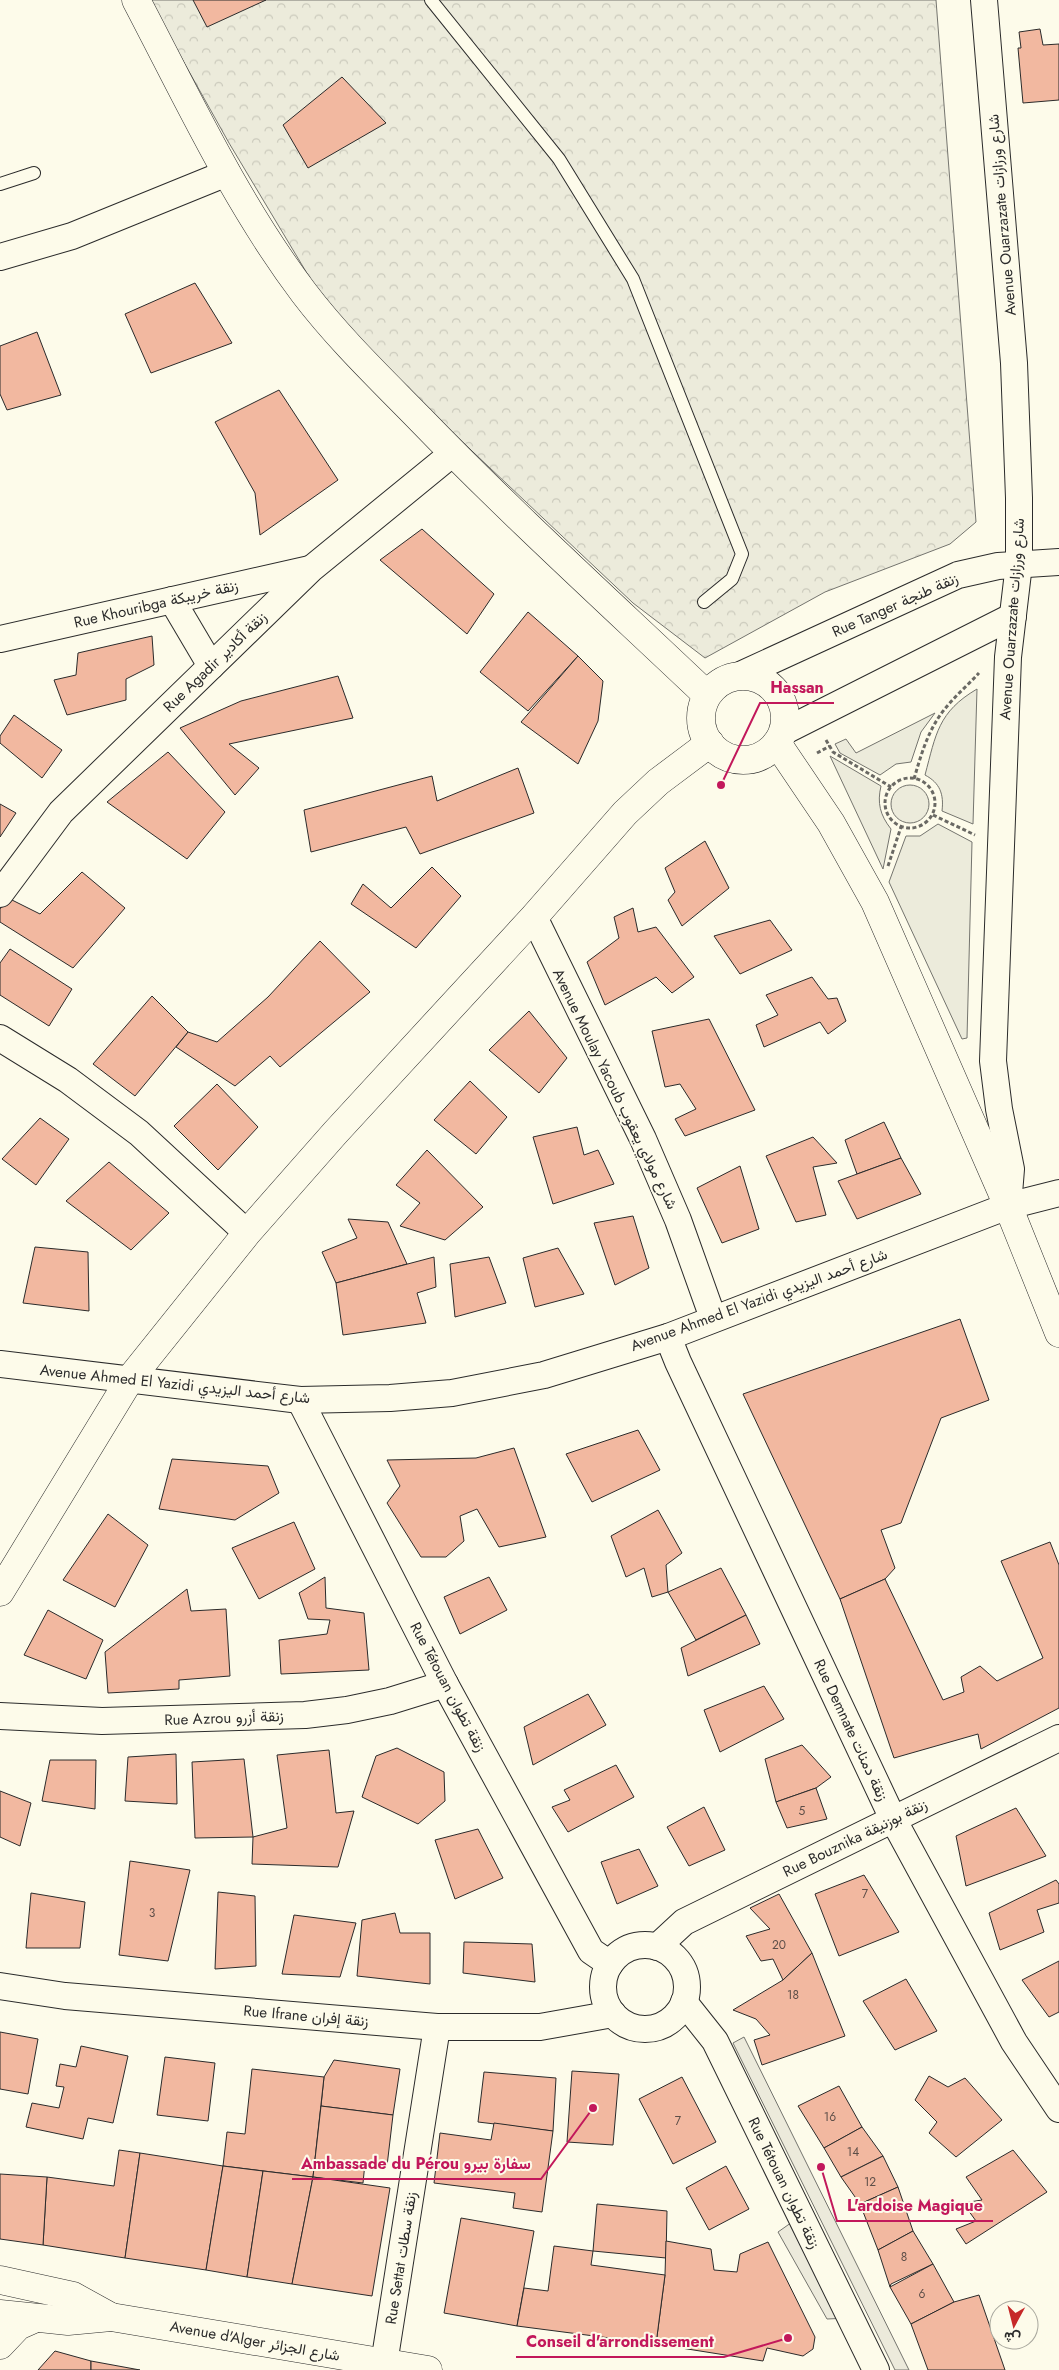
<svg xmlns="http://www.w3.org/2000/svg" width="1059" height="2370" font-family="Jost,Vazirmatn,sans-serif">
<defs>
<pattern id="forest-crowns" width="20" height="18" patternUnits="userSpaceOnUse" patternTransform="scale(1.25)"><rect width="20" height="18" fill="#ecebdb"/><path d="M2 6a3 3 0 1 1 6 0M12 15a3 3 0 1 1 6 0" fill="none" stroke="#cbcabc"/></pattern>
</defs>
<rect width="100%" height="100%" fill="#fdfbea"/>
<g fill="#ecebdb" stroke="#74746e">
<path d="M977 689 973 824 942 811C944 794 940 783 925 775 936 734 938 712 977 689Z"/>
<polygon points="935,713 921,732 911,762 896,764 880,775 840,753 835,744 846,739 856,753"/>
<path d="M830 756 881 786C877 803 880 815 891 829L883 869Z"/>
<circle cx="910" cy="804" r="19"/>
<polygon points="938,824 972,842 967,1038 962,1039 889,882 906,836 920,836"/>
</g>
<polygon fill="url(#forest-crowns)" stroke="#74746e" points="149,0 936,0 976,522 950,544 825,592 705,658 633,603 401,384 320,295 229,143"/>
<g fill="#eceadb" stroke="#74746e">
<polygon points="744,2037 909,2370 895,2370 733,2043"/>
<polygon points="795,2220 849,2318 827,2319 778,2232"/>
</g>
<g fill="#f2b8a0" stroke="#2b2b2b">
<polygon points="193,0 266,0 207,27"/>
<polygon points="1040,29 1043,45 1059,44 1059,100 1023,103 1018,48 1021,48 1019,32"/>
<polygon points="342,77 386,123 308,168 283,125"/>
<polygon points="195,283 232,343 151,373 125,314"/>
<polygon points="37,332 61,395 7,410 0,394 0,346"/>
<polygon points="279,390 338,480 260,535 255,493 215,422"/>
<polygon points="422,529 494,594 467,634 380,560"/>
<polygon points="528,612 578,656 528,711 480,672"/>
<polygon points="152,636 154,665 126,679 126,700 67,715 54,680 76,675 78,653"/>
<polygon points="578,656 603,681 598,721 578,764 521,722"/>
<polygon points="338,676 353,718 229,744 259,768 235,795 180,728 241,701"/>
<polygon points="14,715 62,750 42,778 0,743 0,736"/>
<polygon points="168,752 225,812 187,859 107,802"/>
<polygon points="518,768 534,813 420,854 406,827 311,852 304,810 432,776 437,801"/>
<polygon points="0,804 16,813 0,837"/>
<polygon points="705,841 729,888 682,926 668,900 675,892 665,868"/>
<polygon points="432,867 461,896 416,948 351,904 363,884 391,908"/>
<polygon points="82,872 125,908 73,968 0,922 0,909 8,898 40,914"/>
<polygon points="633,908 638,932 656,927 694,977 672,993 656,977 605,1005 587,962 619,938 614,917"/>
<polygon points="770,920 792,950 740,974 714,936"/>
<polygon points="320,941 370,992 280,1067 270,1056 235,1086 176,1047 188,1032 217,1042 268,997"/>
<polygon points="10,949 72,989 49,1026 0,995 0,963"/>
<polygon points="812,977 828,999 837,998 846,1021 828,1034 820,1022 764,1047 756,1025 778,1015 766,995"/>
<polygon points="152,996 188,1032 135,1096 93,1064"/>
<polygon points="529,1011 567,1058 539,1093 489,1050"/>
<polygon points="709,1019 755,1110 685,1136 675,1119 696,1109 680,1084 665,1087 652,1031"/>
<polygon points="470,1081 507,1117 476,1154 434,1120"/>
<polygon points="217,1084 258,1127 218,1170 174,1126"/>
<polygon points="40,1118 69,1139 36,1185 2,1159"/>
<polygon points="884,1122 901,1158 857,1174 845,1140"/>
<polygon points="577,1127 584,1155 598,1150 614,1184 553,1204 533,1137"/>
<polygon points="813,1137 837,1163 813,1167 826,1215 796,1222 766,1156"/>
<polygon points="427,1150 483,1207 445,1240 400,1226 420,1203 396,1185"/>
<polygon points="901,1158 921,1194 857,1219 838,1181"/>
<polygon points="109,1162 169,1213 131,1250 66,1201"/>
<polygon points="740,1166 759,1229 722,1243 697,1188"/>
<polygon points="633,1216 649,1268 615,1285 594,1223"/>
<polygon points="348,1219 388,1222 407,1264 336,1283 322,1252 357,1238"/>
<polygon points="35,1247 88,1252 89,1311 23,1303"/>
<polygon points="558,1248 584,1294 535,1307 523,1258"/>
<polygon points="434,1257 436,1287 417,1293 426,1323 343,1335 336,1283"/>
<polygon points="489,1257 506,1303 455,1317 450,1264"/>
<polygon points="960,1319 989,1400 941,1418 901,1523 881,1530 895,1568 885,1579 840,1599 743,1394"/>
<polygon points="638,1430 660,1470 592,1502 566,1454"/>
<polygon points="514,1448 546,1537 499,1547 477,1509 460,1516 464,1541 446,1557 421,1557 387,1503 400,1486 387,1460 476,1458"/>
<polygon points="172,1459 268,1466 279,1493 235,1520 159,1509"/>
<polygon points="658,1510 682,1553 666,1565 668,1592 652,1597 644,1568 626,1577 611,1536"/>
<polygon points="108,1514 148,1545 115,1607 63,1580"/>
<polygon points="294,1522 315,1569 259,1599 232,1548"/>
<polygon points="1050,1542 1059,1565 1059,1708 981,1749 978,1734 894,1758 840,1599 885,1579 943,1700 964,1692 961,1677 980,1666 997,1681 1043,1658 1001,1561"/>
<polygon points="721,1568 746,1615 696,1640 668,1592"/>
<polygon points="325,1577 326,1608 364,1613 369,1670 281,1674 279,1640 327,1634 330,1620 308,1619 299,1593"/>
<polygon points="489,1577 507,1610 460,1634 444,1597"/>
<polygon points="187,1589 191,1611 226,1609 230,1676 179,1680 179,1689 108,1693 105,1652"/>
<polygon points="48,1610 103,1640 86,1679 24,1655"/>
<polygon points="746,1615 760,1644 688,1676 681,1648"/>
<polygon points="764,1686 784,1719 720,1752 704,1710"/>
<polygon points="588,1694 606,1725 533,1765 524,1727"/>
<polygon points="802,1745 831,1777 816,1788 776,1802 765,1759"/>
<polygon points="397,1748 444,1772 445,1801 418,1824 362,1797 376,1756"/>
<polygon points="329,1750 336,1813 354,1811 338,1867 252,1864 253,1837 287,1828 277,1755"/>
<polygon points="176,1754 177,1804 125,1801 128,1757"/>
<polygon points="244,1759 253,1837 195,1838 192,1762"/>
<polygon points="50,1760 96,1760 95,1809 42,1801"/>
<polygon points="616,1765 634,1797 568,1832 552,1807 570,1800 564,1790"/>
<polygon points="816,1788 827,1819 787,1828 776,1802"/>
<polygon points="0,1791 31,1803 20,1846 0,1837"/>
<polygon points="704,1807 725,1850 689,1866 667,1827"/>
<polygon points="1016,1808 1046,1856 966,1886 956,1836"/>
<polygon points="478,1829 503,1878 455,1899 435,1840"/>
<polygon points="639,1849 658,1886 617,1904 601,1862"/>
<polygon points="130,1861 190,1870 168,1961 119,1955"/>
<polygon points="864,1875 899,1932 839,1956 815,1894"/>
<polygon points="1056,1880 1059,1884 1059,1903 1037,1910 1044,1932 1000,1950 989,1913"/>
<polygon points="218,1892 255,1896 256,1966 215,1969"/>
<polygon points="31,1893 85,1902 80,1948 26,1948"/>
<polygon points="779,1894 812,1953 783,1980 773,1959 761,1961 746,1936 770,1929 750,1908"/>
<polygon points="395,1913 400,1933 430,1933 430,1984 357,1976 362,1920"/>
<polygon points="294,1915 356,1923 340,1977 282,1974"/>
<polygon points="464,1942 532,1944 535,1982 463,1973"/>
<polygon points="812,1953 845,2036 762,2065 754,2040 770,2035 756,2019 733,2010 783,1980"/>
<polygon points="1059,1961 1059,2012 1049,2017 1022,1980"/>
<polygon points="906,1979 937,2031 895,2050 863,2001"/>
<polygon points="0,2032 38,2039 28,2094 0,2089"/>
<polygon points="81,2046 128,2056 113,2123 88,2118 83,2139 26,2127 32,2103 59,2108 64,2087 56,2086 60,2064 76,2067"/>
<polygon points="165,2057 215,2063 208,2121 157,2115"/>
<polygon points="334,2060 400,2069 393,2115 321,2106 324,2077"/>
<polygon points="252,2069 324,2077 313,2177 223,2166 227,2132 245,2134"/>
<polygon points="572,2071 619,2074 613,2145 567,2142"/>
<polygon points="484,2072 556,2078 553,2131 478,2122"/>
<polygon points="929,2076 948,2087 965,2078 1002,2120 956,2157 929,2133 937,2122 915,2100"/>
<polygon points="682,2077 716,2142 673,2164 639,2099"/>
<polygon points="839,2086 862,2127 824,2148 798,2106"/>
<polygon points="321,2106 393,2115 387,2166 365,2163 363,2183 313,2177"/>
<polygon points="494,2123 553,2131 542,2212 513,2208 515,2193 434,2183 440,2133 491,2140"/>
<polygon points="862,2127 883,2156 841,2177 824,2148"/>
<polygon points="119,2150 140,2153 125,2258 43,2245 47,2177 114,2186"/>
<polygon points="1013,2150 1047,2192 966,2244 956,2229 976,2221 963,2203 982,2200 966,2177"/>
<polygon points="140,2153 223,2166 206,2270 125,2258"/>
<polygon points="883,2156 898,2187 860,2204 841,2177"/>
<polygon points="223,2166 263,2171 247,2277 206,2270"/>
<polygon points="726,2166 749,2209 709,2230 686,2188"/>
<polygon points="263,2171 313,2177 292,2284 247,2277"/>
<polygon points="0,2174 47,2177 43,2245 0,2239"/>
<polygon points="313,2177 390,2188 372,2296 292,2284"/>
<polygon points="898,2187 913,2231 878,2250 860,2204"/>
<polygon points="597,2204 667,2211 666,2258 593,2251"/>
<polygon points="461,2218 534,2231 517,2326 444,2313"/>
<polygon points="913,2231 933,2264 891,2284 890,2287 878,2250"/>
<polygon points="666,2241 711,2249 714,2270 737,2272 740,2254 768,2242 815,2337 813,2349 803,2356 767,2348 763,2361 656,2344 665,2275"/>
<polygon points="554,2246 593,2251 591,2265 665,2275 656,2344 517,2326 524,2288 548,2291"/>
<polygon points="933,2264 954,2302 911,2324 890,2287"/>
<polygon points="979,2295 1005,2370 928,2370 911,2324 954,2302"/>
<polygon points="55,2351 91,2361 91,2370 38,2370"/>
<polygon points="91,2361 140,2370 91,2370"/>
</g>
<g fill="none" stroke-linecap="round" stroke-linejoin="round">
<g stroke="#2b2b2b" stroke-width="14">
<g id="lane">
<polyline points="431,0 559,159 633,279 742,554 732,579 704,602"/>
<polyline points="0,184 34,173"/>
</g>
</g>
<g stroke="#2b2b2b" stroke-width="28">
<g id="street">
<polyline points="984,0 1014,363 1019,498 1019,564 1008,657 993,1061 999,1109 1011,1169 1008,1206"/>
<polyline points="0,257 72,236 227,173"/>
<polyline points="172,600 211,666"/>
<polyline points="0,639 310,569"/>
<polyline points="738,676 958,575 998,566 1059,562"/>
<polyline points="783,732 1013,616"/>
<polyline points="0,894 61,812 311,569 453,453"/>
<polyline points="534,917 643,1139 678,1220 713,1318"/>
<polyline points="0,1038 68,1080 139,1133 247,1233"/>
<polyline points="668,1337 678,1362 893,1819 1014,2042 1059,2109"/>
<polyline points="0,1364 300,1400 390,1398 452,1393 544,1375 668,1337 1008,1206 1059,1193"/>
<polyline points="300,1400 445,1684 591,1951 610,1964"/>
<polyline points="0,1716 102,1721 305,1715 347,1710 390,1701 445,1684"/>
<circle cx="645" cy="1987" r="42"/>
<polyline points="657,1947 684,1922 1059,1738"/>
<polyline points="0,1986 65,1996 437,2027 540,2027 613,2014"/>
<polyline points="684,2002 715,2041 876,2370"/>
<polyline points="383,2370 437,2027"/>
</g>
</g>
<g stroke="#2b2b2b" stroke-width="29">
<g id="secondary">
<path d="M136 0C188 99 236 203 304 293 339 339 381 379 421 420 513 515 611 604 707 695"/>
<circle cx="743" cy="718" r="42"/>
<polyline points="777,743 831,823 875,902 1008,1206 1059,1333"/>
<polyline points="0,1592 130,1379 247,1233 335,1133 534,917 625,813 658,782 710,743"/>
</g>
</g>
<g stroke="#2b2b2b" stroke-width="29">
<g id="primary">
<polyline points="0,2280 73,2296 111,2317"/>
<polyline points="0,2314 68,2321 111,2317 428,2370"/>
<polyline points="0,2345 18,2326 36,2318"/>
</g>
</g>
<g stroke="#6a6964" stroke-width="3" stroke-dasharray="4 2.5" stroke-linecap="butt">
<polyline points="826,740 833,752 891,787"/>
<polyline points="817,753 830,746"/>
<circle cx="910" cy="803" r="25"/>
<path d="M914 779C921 755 928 730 944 710 954 697 968 685 979 673"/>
<polyline points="933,815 975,835"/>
<polyline points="888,866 901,827"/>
</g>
<use href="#lane" stroke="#fdfbea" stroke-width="12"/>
<use href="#street" stroke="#fdfbea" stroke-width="26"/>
<use href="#secondary" stroke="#fdfbea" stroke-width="28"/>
<use href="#primary" stroke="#fdfbea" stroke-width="28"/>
</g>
<g text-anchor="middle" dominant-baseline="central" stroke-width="4" stroke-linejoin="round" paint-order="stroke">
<g font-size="12" fill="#5d4e48">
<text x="802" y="1811">5</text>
<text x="865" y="1894">7</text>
<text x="152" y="1913">3</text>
<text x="779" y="1945">20</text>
<text x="793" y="1995">18</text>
<text x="830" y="2117">16</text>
<text x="678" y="2121">7</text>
<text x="853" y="2152">14</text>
<text x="870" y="2182">12</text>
<text x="904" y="2257">8</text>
<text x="922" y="2294">6</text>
</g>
<g font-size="15" fill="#2b2b2b" stroke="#fdfbea">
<text transform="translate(1002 215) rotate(-95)">Avenue Ouarzazate شارع ورزازات</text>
<text transform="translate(156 604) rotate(-13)">Rue Khouribga زنقة خريبكة</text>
<text transform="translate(895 605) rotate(-24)">Rue Tanger زنقة طنجة</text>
<text transform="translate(1012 619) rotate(-86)">Avenue Ouarzazate شارع ورزازات</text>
<text transform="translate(215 662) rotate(-44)">Rue Agadir زنقة أكادير</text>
<text transform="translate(615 1089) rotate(64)">Avenue Moulay Yacoub شارع مولاي يعقوب</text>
<text transform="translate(759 1300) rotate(-20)">Avenue Ahmed El Yazidi شارع أحمد اليزيدي</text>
<text transform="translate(175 1384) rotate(6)">Avenue Ahmed El Yazidi شارع أحمد اليزيدي</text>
<text transform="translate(448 1687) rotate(62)">Rue Tétouan زنقة تطوان</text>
<text transform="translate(224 1718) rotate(-2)">Rue Azrou زنقة أزرو</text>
<text transform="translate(851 1730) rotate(65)">Rue Demnate زنقة دمنات</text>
<text transform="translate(855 1838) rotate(-26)">Rue Bouznika زنقة بوزنيقة</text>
<text transform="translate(306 2016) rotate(5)">Rue Ifrane زنقة إفران</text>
<text transform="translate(784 2183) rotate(64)">Rue Tétouan زنقة تطوان</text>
<text transform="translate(401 2258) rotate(-81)">Rue Settat زنقة سطات</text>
<text transform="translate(255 2341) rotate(10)">Avenue d'Alger شارع الجزائر</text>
</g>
</g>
<path fill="none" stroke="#c2185b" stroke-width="2" d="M721 785L760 703H834M593 2108L541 2179H292M821 2167L837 2221H993M788 2338L724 2357H516"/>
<g fill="#c2185b" stroke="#fdfbea" stroke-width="2">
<circle cx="721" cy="785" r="5"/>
<circle cx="593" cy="2108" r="5"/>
<circle cx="821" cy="2167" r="5"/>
<circle cx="788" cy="2338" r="5"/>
</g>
<g font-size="16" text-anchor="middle" font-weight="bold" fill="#c2185b" stroke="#fdfbea" stroke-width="4" stroke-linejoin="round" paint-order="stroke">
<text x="797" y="693">Hassan</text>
<text x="416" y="2169">Ambassade du Pérou سفارة بيرو</text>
<text x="915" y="2211">L'ardoise Magique</text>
<text x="620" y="2347">Conseil d'arrondissement</text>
</g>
<g transform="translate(1014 2325) rotate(187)"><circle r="24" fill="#fdfbea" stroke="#a9a89e"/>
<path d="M0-4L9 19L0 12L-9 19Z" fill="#c62828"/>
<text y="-8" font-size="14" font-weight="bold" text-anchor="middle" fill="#2b2b2b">ش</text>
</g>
</svg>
